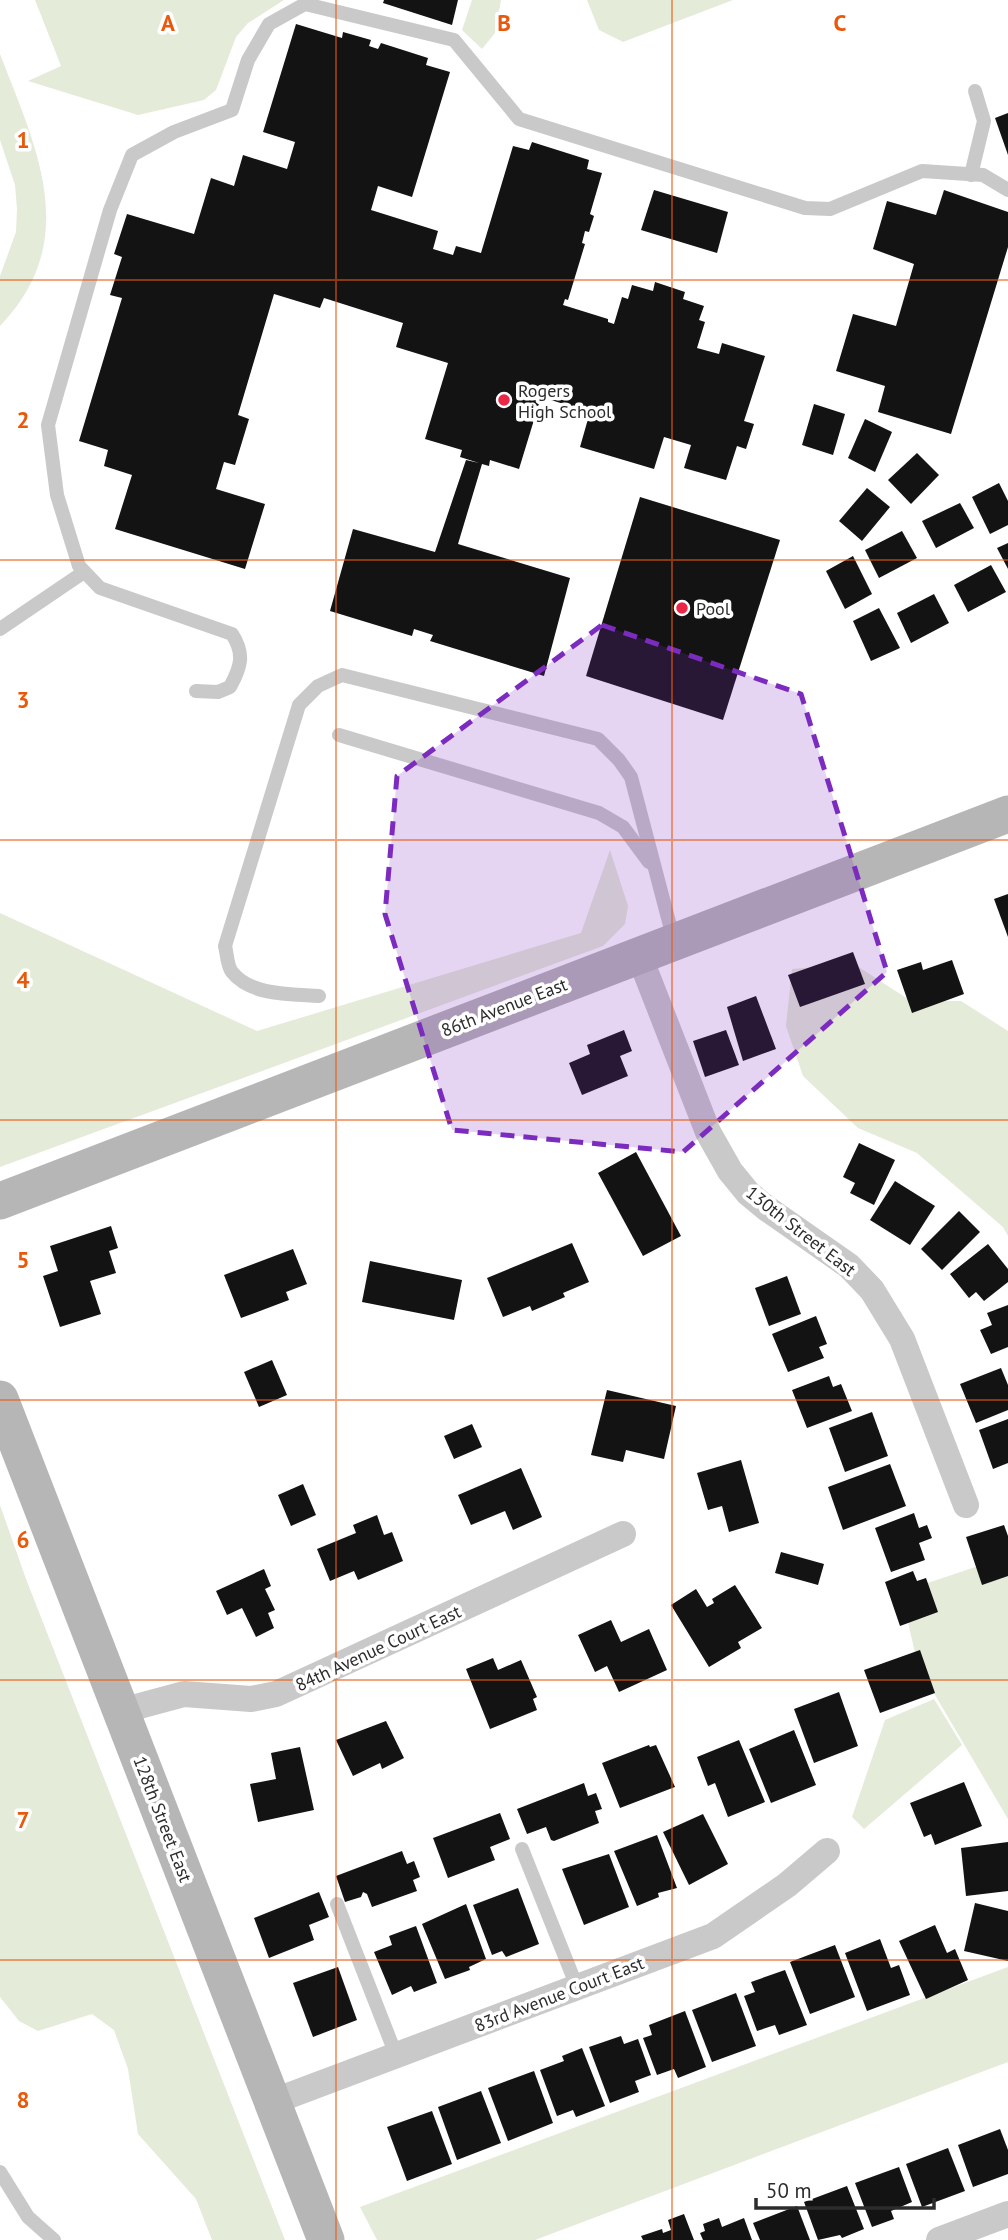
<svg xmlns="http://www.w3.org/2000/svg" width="1008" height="2240" font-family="'PT Sans',sans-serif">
<rect width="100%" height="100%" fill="#fff"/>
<g fill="#e4ebd9">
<polygon points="35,0 284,0 248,23 236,37 216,90 204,100 138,115 28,81 61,66"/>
<polygon points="472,0 501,0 495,33 482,49 462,30"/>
<polygon points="587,0 733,0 623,42 599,30"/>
<path d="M0 54C36 148 83 239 0 326V276L16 232 17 209 15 185 0 140Z"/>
<polygon points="610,850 628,906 625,924 603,946 0,1167 0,913 257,1031 581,933"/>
<polygon points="854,964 911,1001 961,1001 1008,1031 1008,1236 1003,1227 917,1153 858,1128 803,1076 786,1026 792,969"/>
<polygon points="0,1505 26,1579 285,2240 212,2240 196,2199 138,2134 128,2069 114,2030 92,2014 38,2031 19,2021 0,1997"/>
<polygon points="1008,1556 1008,1819 918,1666 901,1592"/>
<polygon points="934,1699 962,1745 864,1829 852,1817 885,1720"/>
<polygon points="1008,1967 1008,2062 535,2240 377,2240 360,2207"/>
</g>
<g fill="#131313">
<polygon points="384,0 458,0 452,25 383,3"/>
<polygon points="296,24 342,38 343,32 371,40 369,46 378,49 381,43 428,58 426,65 450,72 412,197 378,186 371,210 438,231 433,249 453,255 456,246 481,253 513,146 529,150 532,142 589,160 587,169 602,173 590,214 594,216 589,232 585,231 582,243 585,244 568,300 565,299 563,305 608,319 608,322 614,324 622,297 628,299 632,285 653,291 655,282 685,292 683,299 704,306 699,320 705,322 697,348 719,354 722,343 765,356 744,421 754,424 746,449 737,446 726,480 684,468 691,445 664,437 654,469 580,447 590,412 541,397 519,469 490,460 489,466 482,464 458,544 570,578 544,676 430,641 433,635 414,629 412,636 330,611 353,529 435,552 466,460 479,463 460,457 462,450 425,439 448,363 396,347 403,323 324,298 320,308 274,294 238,415 249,419 235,465 224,462 216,489 265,504 245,569 115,529 132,475 104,466 108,450 79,441 122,298 110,295 122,257 114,254 127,214 194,234 211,178 234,186 243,155 287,169 295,142 263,132"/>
<polygon points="1008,113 1008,155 995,118"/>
<polygon points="654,190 728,212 717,253 641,230"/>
<polygon points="944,190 1008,212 1008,247 951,434 878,412 885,386 836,371 853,314 896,326 914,264 873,249 887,201 936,215"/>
<polygon points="814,404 845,414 833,455 802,445"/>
<polygon points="865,419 892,432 875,472 848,458"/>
<polygon points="917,453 939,475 911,504 888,480"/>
<polygon points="999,483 1008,501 1008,525 990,534 972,497"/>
<polygon points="867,488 890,507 862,541 839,521"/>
<polygon points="640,497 780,540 723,720 586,676"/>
<polygon points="960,503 974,528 936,548 922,521"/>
<polygon points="902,531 917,558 879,578 865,550"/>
<polygon points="1008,543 1008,569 997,548"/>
<polygon points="853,556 872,594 845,609 826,571"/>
<polygon points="991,565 1006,592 968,612 954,585"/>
<polygon points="934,594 949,623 911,643 897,613"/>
<polygon points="879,608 900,648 871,661 853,621"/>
<polygon points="1008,894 1008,937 994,899"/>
<polygon points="853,952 865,984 800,1007 788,975"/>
<polygon points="952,960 964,994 912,1013 897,970 921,962 923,970"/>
<polygon points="756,996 776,1049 743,1061 727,1007"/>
<polygon points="624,1030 632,1051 620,1056 628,1076 582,1095 569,1063 590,1054 587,1045"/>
<polygon points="726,1030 739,1065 705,1077 693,1041"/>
<polygon points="859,1143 895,1160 874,1205 850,1193 855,1183 843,1177"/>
<polygon points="636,1152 681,1236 643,1256 598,1173"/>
<polygon points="895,1181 935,1206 910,1245 870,1220"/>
<polygon points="959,1211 980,1232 942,1270 921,1249"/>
<polygon points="111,1226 118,1248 109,1251 116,1273 90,1281 101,1314 60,1327 43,1276 58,1271 50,1246"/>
<polygon points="572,1243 589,1282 563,1293 565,1297 532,1311 530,1306 503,1317 487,1278"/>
<polygon points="988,1244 1008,1269 1008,1282 984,1301 976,1292 969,1298 950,1274"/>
<polygon points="293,1249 307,1284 286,1292 289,1300 241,1318 224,1275"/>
<polygon points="370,1261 462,1280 454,1320 362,1302"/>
<polygon points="787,1276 801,1314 769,1326 755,1288"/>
<polygon points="1008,1305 1008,1347 991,1354 980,1330 992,1325 987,1313"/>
<polygon points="816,1316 827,1344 819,1347 824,1358 788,1372 772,1334"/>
<polygon points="272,1360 287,1395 259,1407 244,1372"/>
<polygon points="1001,1368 1008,1385 1008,1410 976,1423 960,1384"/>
<polygon points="829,1376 833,1387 841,1384 852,1411 807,1428 792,1390"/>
<polygon points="607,1390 676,1406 664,1459 626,1450 623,1462 591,1455"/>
<polygon points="872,1412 888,1456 845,1472 829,1428"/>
<polygon points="1008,1419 1008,1463 993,1469 979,1430"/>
<polygon points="472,1424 482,1447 454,1459 444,1436"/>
<polygon points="741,1460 759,1523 729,1532 722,1506 708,1510 697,1473"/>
<polygon points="890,1464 906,1506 843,1530 828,1487"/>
<polygon points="521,1468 542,1517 513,1530 505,1511 471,1525 458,1495"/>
<polygon points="303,1484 316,1515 291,1526 278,1495"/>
<polygon points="914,1513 919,1528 927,1525 932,1538 919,1543 925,1560 891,1572 875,1528"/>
<polygon points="377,1515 384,1535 392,1532 403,1561 358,1580 354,1571 330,1581 317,1549 356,1533 353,1525"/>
<polygon points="1004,1525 1008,1536 1008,1576 982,1585 966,1537"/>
<polygon points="781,1552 824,1564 818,1585 775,1573"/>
<polygon points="264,1569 271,1586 265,1589 275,1610 268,1613 274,1628 256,1637 242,1608 227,1615 216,1591"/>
<polygon points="913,1571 917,1581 926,1578 938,1612 900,1626 885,1582"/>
<polygon points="735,1585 762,1628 738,1642 741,1648 709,1667 671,1605 696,1589 707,1607 714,1603 712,1599"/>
<polygon points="611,1620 621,1642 649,1629 667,1670 619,1692 607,1666 595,1672 578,1635"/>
<polygon points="920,1650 935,1693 880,1713 864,1670"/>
<polygon points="493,1658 498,1670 521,1660 537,1697 533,1699 537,1710 490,1729 466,1669"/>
<polygon points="839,1692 858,1746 814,1763 794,1709"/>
<polygon points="386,1721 404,1758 382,1769 380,1763 353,1776 336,1740"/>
<polygon points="794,1730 816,1785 771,1803 749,1749"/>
<polygon points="739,1740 765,1802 728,1817 715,1783 708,1786 697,1757"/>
<polygon points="649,1745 650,1747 656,1745 675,1787 620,1808 602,1763"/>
<polygon points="300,1747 314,1810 258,1822 250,1784 276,1779 271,1753"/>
<polygon points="964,1782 982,1826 935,1845 931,1834 924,1837 910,1803"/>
<polygon points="584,1783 588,1796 596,1793 602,1809 595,1811 599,1823 554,1841 551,1840 546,1827 527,1834 517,1809"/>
<polygon points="500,1813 510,1839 490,1847 495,1860 448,1878 433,1838"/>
<polygon points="703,1814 728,1864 689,1885 663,1832"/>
<polygon points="657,1835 677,1888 658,1893 659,1897 637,1906 614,1851"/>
<polygon points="1008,1842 1008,1891 966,1896 961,1848"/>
<polygon points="402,1851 407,1864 414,1861 420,1877 413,1880 417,1891 372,1907 367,1894 363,1892 361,1897 345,1902 336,1876"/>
<polygon points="609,1854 629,1907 584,1925 562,1869"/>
<polygon points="518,1888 539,1944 506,1957 502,1951 492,1955 473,1905"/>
<polygon points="319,1892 329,1917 309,1925 314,1940 269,1958 254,1918"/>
<polygon points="975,1903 1008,1911 1008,1961 964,1951"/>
<polygon points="466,1904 486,1959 469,1967 470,1970 445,1979 422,1924"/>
<polygon points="935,1925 947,1953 955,1949 968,1980 926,1999 899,1941"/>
<polygon points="416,1926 437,1983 414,1992 411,1986 392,1995 374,1952 392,1945 389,1936"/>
<polygon points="880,1939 891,1968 899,1965 910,1995 867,2011 845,1953"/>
<polygon points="835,1945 855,1997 810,2014 790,1962"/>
<polygon points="338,1967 357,2020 313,2037 293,1983"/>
<polygon points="785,1970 807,2025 779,2035 775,2025 757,2031 744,1996 755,1992 751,1982"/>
<polygon points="736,1993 756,2046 712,2062 692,2010"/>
<polygon points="685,2011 706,2067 678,2078 674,2069 657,2075 643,2038 652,2035 649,2025"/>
<polygon points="621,2036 624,2044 638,2039 651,2075 635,2081 639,2092 610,2103 589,2047"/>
<polygon points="582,2048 605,2106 576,2117 573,2110 557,2116 540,2070 564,2061 562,2056"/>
<polygon points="534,2071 553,2123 508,2141 488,2088"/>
<polygon points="481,2091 501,2143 457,2160 438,2107"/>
<polygon points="432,2111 452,2164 407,2181 387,2127"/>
<polygon points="1000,2129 1008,2150 1008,2174 973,2187 958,2145"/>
<polygon points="948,2148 965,2191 922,2207 906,2164"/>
<polygon points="899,2167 912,2202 891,2211 894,2219 872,2227 855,2183"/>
<polygon points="847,2186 864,2229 842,2238 840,2235 818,2240 804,2202"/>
<polygon points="797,2206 810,2240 760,2240 753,2223"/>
<polygon points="684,2214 694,2240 643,2240 641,2236 662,2229 663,2233 671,2230 668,2220"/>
<polygon points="719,2218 722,2227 744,2218 752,2240 703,2240 700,2233 705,2231 703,2224"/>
</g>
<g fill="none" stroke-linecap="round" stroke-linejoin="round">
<g stroke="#c9c9c9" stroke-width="14">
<polyline points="971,175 984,121 975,91"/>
<polyline points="0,629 84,572"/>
<path d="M196 691 218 692 230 687C241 667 245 654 232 634L100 588 79 566 57 495 48 425 110 210 132 155 174 132 232 110 248 60 269 24 305 4 454 40 519 119 805 208 830 209 922 171 983 175 1008 190"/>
<polyline points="339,735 599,813 623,827 649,862"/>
<path d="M319 996C291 994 251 996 232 972 227 966 227 953 225 946L299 705 318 686 342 675 598 739 619 760 631 777 674 941"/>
<polyline points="522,1849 577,1987"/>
<polyline points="337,1904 396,2055"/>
<polyline points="0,2172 28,2217 54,2240"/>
</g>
<g stroke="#c9c9c9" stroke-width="26">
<polyline points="639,955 708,1132 730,1171 748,1193 766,1208 849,1266 872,1290 902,1339 966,1505"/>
<polyline points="121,1711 184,1694 251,1699 276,1694 623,1534"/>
<polyline points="272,2102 713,1936 787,1885 827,1851"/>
<polyline points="939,2240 1008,2214"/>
</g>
<g stroke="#b6b6b6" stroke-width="37">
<polyline points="0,1201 1008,814"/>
<polyline points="0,1399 326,2240"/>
</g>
</g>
<path fill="#7b2cbf" fill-opacity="0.2" stroke="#7b2cbf" stroke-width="5" stroke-dasharray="14 9" stroke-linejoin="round" d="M602 625 801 694 887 972 683 1152 452 1130 385 914 397 776Z"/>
<path fill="none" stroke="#e8590c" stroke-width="2" stroke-opacity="0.55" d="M336 0V2240M672 0V2240M0 280H1008M0 560H1008M0 840H1008M0 1120H1008M0 1400H1008M0 1680H1008M0 1960H1008"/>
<g fill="#eb2748" stroke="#fff" stroke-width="2.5">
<circle cx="504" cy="400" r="7"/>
<circle cx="682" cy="608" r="7"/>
</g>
<g text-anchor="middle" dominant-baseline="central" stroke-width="7" stroke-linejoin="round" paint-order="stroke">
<g font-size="18" fill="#2c2c2c" stroke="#fff" text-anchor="start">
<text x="518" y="390">Rogers<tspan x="518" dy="21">High School</tspan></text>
<text x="696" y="608">Pool</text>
</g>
<g font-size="18" fill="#2c2c2c" stroke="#fff">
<text transform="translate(504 1007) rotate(-21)">86th Avenue East</text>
<text transform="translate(801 1231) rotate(38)">130th Street East</text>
<text transform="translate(378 1648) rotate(-25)">84th Avenue Court East</text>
<text transform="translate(163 1819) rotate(69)">128th Street East</text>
<text transform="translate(559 1994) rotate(-21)">83rd Avenue Court East</text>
</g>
</g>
<g font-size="23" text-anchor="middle" font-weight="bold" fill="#e8590c" stroke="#fff" stroke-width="7" stroke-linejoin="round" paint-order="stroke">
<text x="168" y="31">A</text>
<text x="504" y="31">B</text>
<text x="840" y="31">C</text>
<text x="23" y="148">1</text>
<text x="23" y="428">2</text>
<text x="23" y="708">3</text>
<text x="23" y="988">4</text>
<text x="23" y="1268">5</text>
<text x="23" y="1548">6</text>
<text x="23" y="1828">7</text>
<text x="23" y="2108">8</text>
</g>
<path d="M756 2198v10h178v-10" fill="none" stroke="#2c2c2c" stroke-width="3.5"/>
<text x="766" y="2198" font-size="21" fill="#2c2c2c" stroke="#ffffff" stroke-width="5" paint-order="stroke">50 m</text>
</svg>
